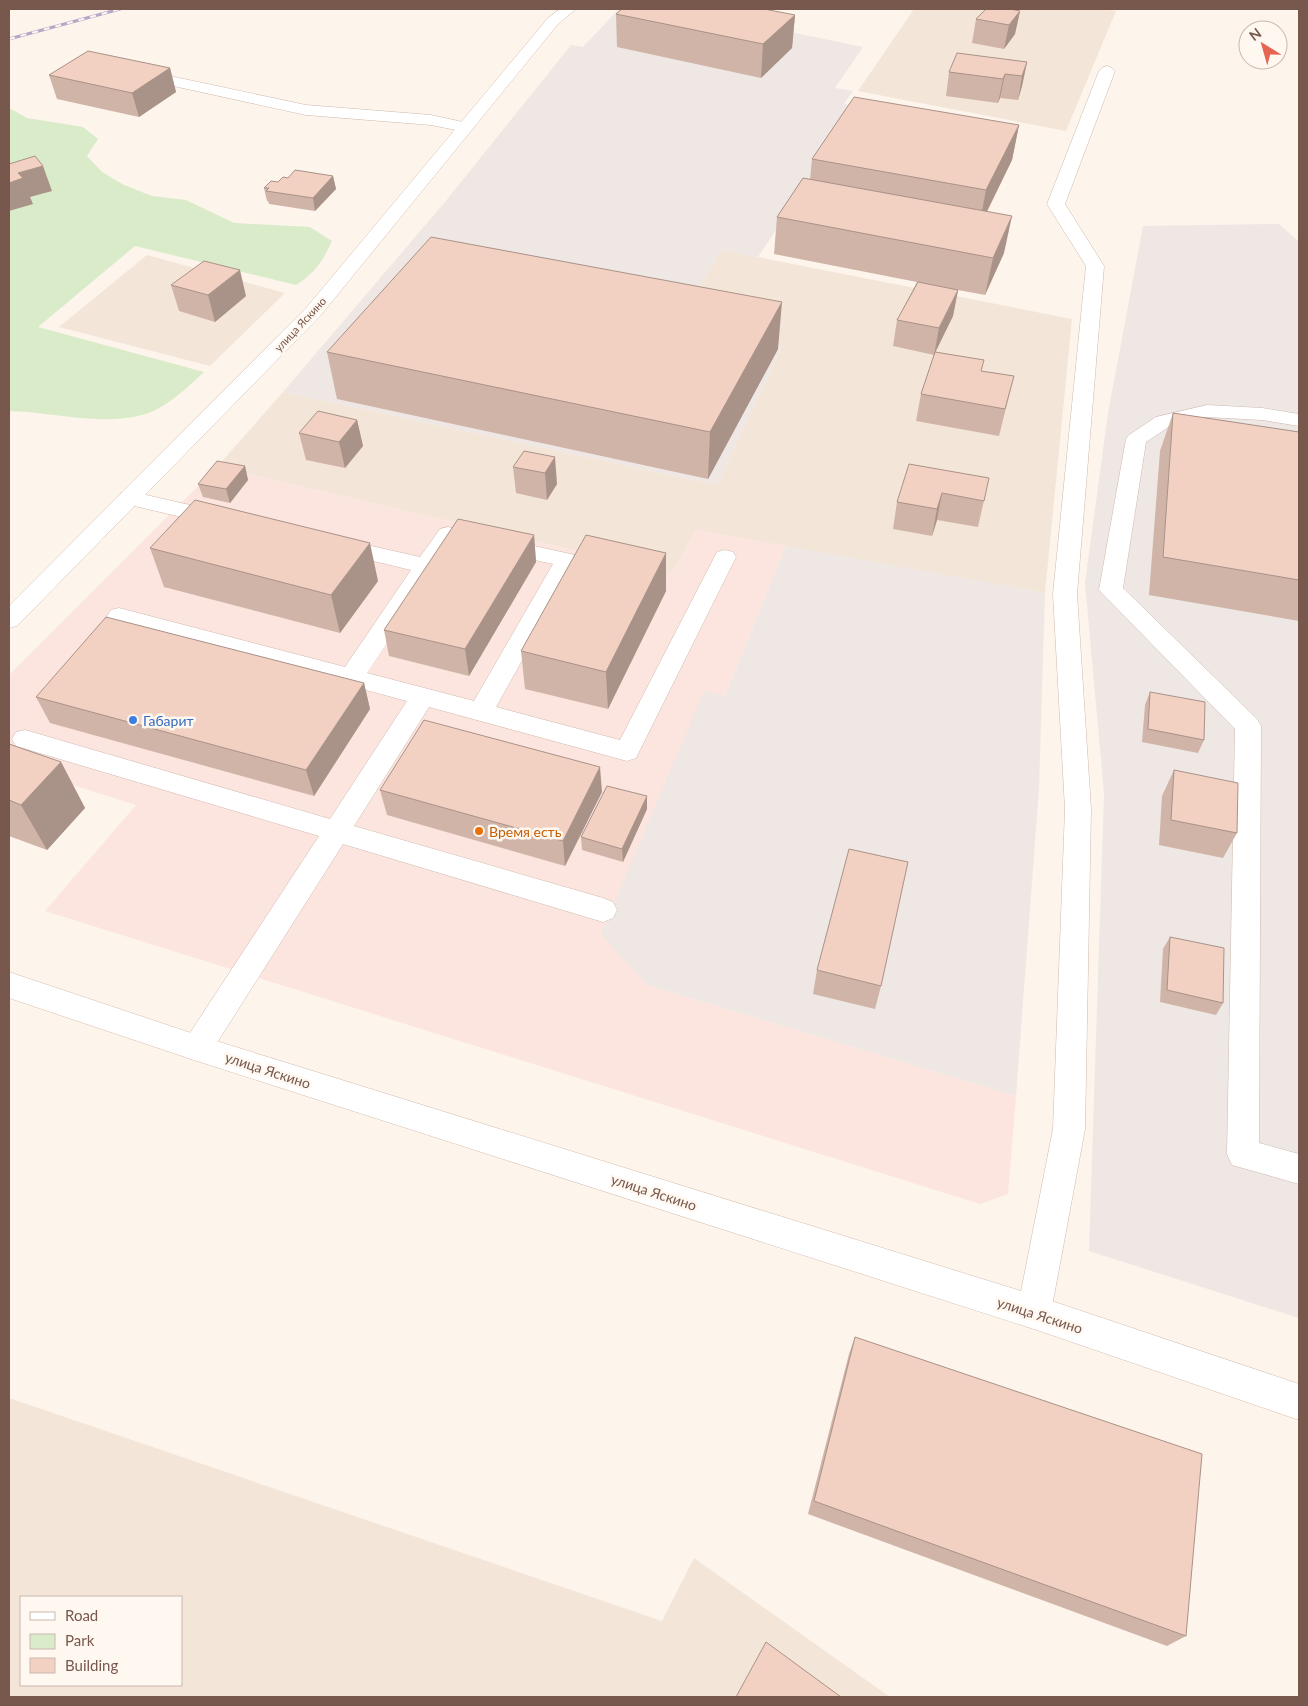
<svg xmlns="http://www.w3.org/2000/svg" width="1308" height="1706" font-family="Lato,sans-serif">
<rect width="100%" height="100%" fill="#fdf4eb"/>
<g fill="#f4e5d9" fill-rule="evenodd">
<polygon points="914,9 1103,9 1116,11 1066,131 858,91"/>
<polygon points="722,250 1072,319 1045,593 696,530 672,573 217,467 283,392 717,485 782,347 675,323"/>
<polygon points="147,255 285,293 210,366 59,327"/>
<path d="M9 1398 662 1621 694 1558 890 1697H9ZM21 1597H181V1685H21Z"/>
</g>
<polygon fill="#fde5df" points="217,467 672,573 696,530 786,546 725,696 704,691 647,985 1016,1096 1008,1194 980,1204 45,911 136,805 9,765 9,675"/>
<g fill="#eee7e3">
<polygon points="619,9 679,9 863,47 835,88 853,91 844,104 858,107 758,257 722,250 675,323 782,347 717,485 283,392 445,202 571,45 583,47"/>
<polygon points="1279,224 1299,242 1299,1318 1089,1251 1104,793 1085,583 1108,413 1143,226"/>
<polygon points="786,546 1045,593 1039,788 1016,1096 647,985 601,934 704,691 725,696"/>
</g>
<path fill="#d9ebc8" d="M9 108 27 118 83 127 98 139 87 156 102 172 124 185 152 196 186 200 234 223 310 227 332 241C323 261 314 274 296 285L135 246 38 327 204 372C188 387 164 410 142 415 98 426 53 412 9 411Z"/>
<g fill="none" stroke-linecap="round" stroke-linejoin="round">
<g stroke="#cfbaaf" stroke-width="1">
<g id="lane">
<polygon points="1107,66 1112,68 1115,71 1065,204 1104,266 1077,594 1091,809 1085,1129 1051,1312 1046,1324 1034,1329 1022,1324 1017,1312 1053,1129 1065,809 1053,594 1086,266 1047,204 1099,71 1102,68"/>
<polygon points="137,69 306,105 431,115 472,124 474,127 472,130 466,132 431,125 306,115 132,77 129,74 132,71"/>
<polygon points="1207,405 1262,408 1299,414 1299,426 1262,420 1207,417 1170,426 1146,442 1123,588 1257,719 1261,726 1259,1143 1299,1154 1299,1184 1232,1165 1227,1154 1235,729 1099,590 1126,439 1129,435 1156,417"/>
<polygon points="129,491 229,514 232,519 229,524 221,526 121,503 118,498 121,493"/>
<path d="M448 527 575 555 578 560 496 707 620 740 717 552 725 550 733 552 736 557 636 758 627 761 429 707 354 826 603 898 613 902 617 910 613 918 603 922 343 844 208 1057 197 1061 186 1057 182 1048 186 1039 319 836 16 746 12 739 16 732 25 730 330 819 407 701 111 622 107 616 111 610 119 608 345 667 411 570 328 550 325 545 328 540 336 538 420 557 440 529ZM454 542 553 564 474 701 367 673Z"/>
</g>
</g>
<g stroke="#d5bdaf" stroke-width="1">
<g id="secondary">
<polygon points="560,9 576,9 558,24 321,315 17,626 9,628 9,606 307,307 548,18"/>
<polygon points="9,972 197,1035 1034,1295 1299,1384 1299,1420 1034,1329 197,1061 9,998"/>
</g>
</g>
<use href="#lane" fill="#fff" fill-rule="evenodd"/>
<use href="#secondary" fill="#fff" fill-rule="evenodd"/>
<g stroke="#b6a7c8" stroke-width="3">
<polyline id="rail" points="9,39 120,9"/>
</g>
<use href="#rail" stroke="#fff8f1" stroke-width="2" stroke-dasharray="6" stroke-linecap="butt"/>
</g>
<g fill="#d0b4a7">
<polygon points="1020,11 1015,34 1004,49 972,43 976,19"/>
<polygon points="616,14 795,15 792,48 761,78 617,47"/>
<polygon points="1027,62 1022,86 1018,100 1000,98 998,103 946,96 949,72"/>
<polygon points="170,68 176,92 139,117 57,99 49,75"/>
<polygon points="1019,125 1012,160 987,212 1004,253 985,295 958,290 953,316 935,352 982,371 1014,376 999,436 916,421 921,394 934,355 893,346 897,320 917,282 774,254 777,217 810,180 812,159"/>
<polygon points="333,176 336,189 315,211 269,204 268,201 267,201 264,188 288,178"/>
<polygon points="171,285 246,296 215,322 179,311"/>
<polygon points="778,349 708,479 337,399 327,352"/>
<polygon points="1173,413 1299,432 1299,621 1149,595 1160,451"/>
<polygon points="357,420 363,446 345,468 306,460 299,433"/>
<polygon points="524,451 557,484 547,500 516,493 513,467"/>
<polygon points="245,466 248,480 230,503 203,497 198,484"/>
<polygon points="989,478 978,527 937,520 932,536 893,529 897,502"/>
<polygon points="534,535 536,562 469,676 389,656 384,630"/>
<polygon points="150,548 378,581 340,633 164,587"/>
<polygon points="666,553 666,591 608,709 525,689 521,651"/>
<polygon points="364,683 370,709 314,796 50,723 36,697"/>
<polygon points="1150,692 1204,740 1198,753 1142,742 1145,705"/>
<polygon points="9,744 61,762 85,808 47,850 9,836"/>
<polygon points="1174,770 1237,833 1223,858 1159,845 1162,796"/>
<polygon points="380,790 602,792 565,866 387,815"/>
<polygon points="647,809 623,862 582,850 581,837"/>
<polygon points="1170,937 1223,1003 1216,1015 1160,1002 1163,949"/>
<polygon points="817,970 881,986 875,1009 813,994"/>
<polygon points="855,1337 1186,1636 1167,1646 808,1514 849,1354"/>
</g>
<g fill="#a99288">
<polygon points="1020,11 1015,34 1004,49 1009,25"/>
<polygon points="795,15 792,48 761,78 763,44"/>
<polygon points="1027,62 1022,86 1018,100 1022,76"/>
<polygon points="170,68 176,92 139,117 132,93"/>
<polygon points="1005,74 1000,98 998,103 1003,79"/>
<polygon points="1019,125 1012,160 979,227 986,190"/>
<polygon points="43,166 52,191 30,197 33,204 9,211 9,183 18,173"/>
<polygon points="333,176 336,189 315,211 313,198"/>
<polygon points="1012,216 1004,253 985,295 993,258"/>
<polygon points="240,270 246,296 215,322 208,295"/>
<polygon points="958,290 953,316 934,355 939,328"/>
<polygon points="782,302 778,349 708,479 710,432"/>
<polygon points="357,420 363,446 345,468 339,442"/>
<polygon points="555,457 557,484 547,500 545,473"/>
<polygon points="245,466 248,480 230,503 226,489"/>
<polygon points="942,493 937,520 932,536 937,509"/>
<polygon points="534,535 536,562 469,676 465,649"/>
<polygon points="370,543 378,581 340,633 331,595"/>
<polygon points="666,553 666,591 608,709 606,672"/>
<polygon points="364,683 370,709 314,796 306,770"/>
<polygon points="61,762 85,808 47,850 21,805"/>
<polygon points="600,767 602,792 565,866 563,841"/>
<polygon points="647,796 647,809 623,862 622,849"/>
</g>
<g fill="#f2d1c2" stroke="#a99288">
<polygon points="622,9 764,9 795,15 763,44 616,14"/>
<polygon points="986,9 1010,9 1020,11 1009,25 976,19"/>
<polygon points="88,51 170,68 132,93 49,75"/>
<polygon points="957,53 1027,62 1022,76 1005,74 1003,79 949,72"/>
<polygon points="854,97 1019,125 986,190 812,159"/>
<polygon points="35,156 43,166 18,173 23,178 9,183 9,164"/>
<polygon points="295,170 333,176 313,198 266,191 269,188 264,188 271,181 278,182 283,177 288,178"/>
<polygon points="803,178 1012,216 993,258 777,217"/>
<polygon points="431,237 782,302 710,432 327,352"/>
<polygon points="204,261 240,270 208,295 171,285"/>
<polygon points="918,282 958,290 939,328 897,320"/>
<polygon points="935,352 984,360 981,371 1014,376 1005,409 921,394"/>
<polygon points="318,411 357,420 339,442 299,433"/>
<polygon points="1173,413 1299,432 1299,580 1163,557"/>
<polygon points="524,451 555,457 545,473 513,467"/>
<polygon points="217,461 245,466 226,489 198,484"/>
<polygon points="909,464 989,478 984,501 942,493 937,509 897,502"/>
<polygon points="195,500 370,543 331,595 150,548"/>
<polygon points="458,519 534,535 465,649 384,630"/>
<polygon points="586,535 666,553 606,672 521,651"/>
<polygon points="106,617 364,683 306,770 36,697"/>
<polygon points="1150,692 1205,702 1204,740 1148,729"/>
<polygon points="424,720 600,767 563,841 380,790"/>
<polygon points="9,744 61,762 21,805 9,800"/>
<polygon points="1174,770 1238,783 1237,833 1171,820"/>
<polygon points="607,786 647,796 622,849 581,837"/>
<polygon points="849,849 908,862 881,986 817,970"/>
<polygon points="1170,937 1224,948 1223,1003 1167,990"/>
<polygon points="855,1337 1202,1454 1186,1636 814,1501"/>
<polygon points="766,1642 841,1697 736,1697"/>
</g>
<circle fill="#3f7fe0" stroke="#fff8f1" stroke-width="2" cx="133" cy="720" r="5"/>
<circle fill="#e8710a" stroke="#fff8f1" stroke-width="2" cx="479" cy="831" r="5"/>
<g text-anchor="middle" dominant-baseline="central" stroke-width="5" stroke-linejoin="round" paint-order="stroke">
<g font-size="11" fill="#78584d" stroke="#fff8f1">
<text transform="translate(300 324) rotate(-47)">улица Яскино</text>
</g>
<g font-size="14" fill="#366cbe" stroke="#fff8f1" text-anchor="start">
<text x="143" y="720">Габарит</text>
</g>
<g font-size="14" fill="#c56008" stroke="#fff8f1" text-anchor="start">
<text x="489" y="831">Время есть</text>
</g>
<g font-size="14" fill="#78584d" stroke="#fff8f1">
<text transform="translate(268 1070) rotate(18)">улица Яскино</text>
<text transform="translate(654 1192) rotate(18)">улица Яскино</text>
<text transform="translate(1040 1315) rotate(18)">улица Яскино</text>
</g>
</g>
<rect width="1308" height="1706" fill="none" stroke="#78584d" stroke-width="20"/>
<rect x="20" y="1596" width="162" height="90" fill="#fff8f1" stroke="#c9b8af"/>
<rect x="30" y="1612" width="25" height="8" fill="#ffffff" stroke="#c9b8af"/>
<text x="65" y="1621" font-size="15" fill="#78584d">Road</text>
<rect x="30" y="1634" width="25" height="15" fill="#d9ebc8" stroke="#c9b8af"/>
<text x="65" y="1646" font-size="15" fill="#78584d">Park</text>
<rect x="30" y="1658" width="25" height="15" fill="#f2d1c2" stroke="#c9b8af"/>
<text x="65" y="1671" font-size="15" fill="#78584d">Building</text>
<g transform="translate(1263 45) rotate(323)"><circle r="24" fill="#fff8f1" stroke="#c9b8af"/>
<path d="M0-4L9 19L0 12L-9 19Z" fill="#e56551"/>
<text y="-8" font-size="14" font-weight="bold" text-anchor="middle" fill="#78584d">N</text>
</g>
</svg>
